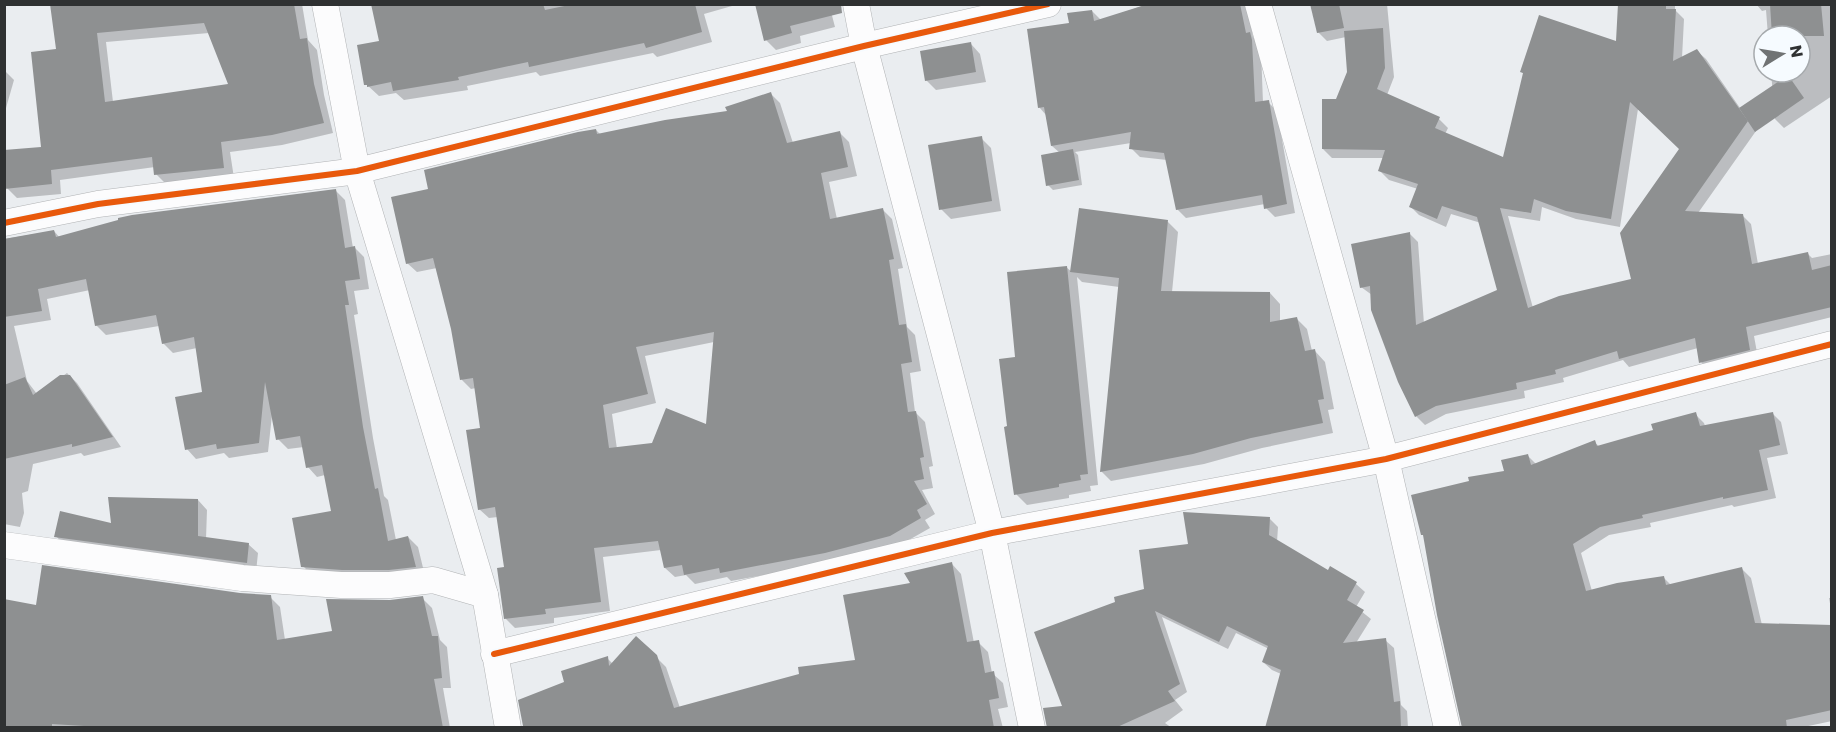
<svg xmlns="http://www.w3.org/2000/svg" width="1836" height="732" font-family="Poppins,sans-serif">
<rect width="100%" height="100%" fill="#eaedf0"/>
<g fill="#0003" fill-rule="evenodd">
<path d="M52 4H302L308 40 317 50 324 95 333 133 282 145 230 152 234 178 166 184 156 174 155 167 60 180 61 194 17 198 7 188 43 148 58 51ZM209 33 230 85 113 102 106 42Z"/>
<polygon points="373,4 739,4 704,14 712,42 657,57 653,53 540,76 536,72 467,86 468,90 404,100 396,93 379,96 366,84 380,42"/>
<polygon points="756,4 829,4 835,27 800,36 801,43 776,50 766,40"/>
<polygon points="1148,4 1247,4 1253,37 1259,43 1261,50 1263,103 1268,102 1277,111 1295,213 1275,217 1266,208 1265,204 1186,218 1177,209 1167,160 1140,157 1131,148 1131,143 1075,152 1078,155 1082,185 1053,190 1048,185 1060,153 1052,146 1046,115 1039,107 1070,24 1092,11 1101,20"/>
<path d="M1323 4H1387L1394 77 1387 95 1439 119 1448 128 1445 134 1504 159 1524 74 1521 71 1618 43 1619 4H1675V10L1684 19 1682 58 1697 51 1706 59 1756 131 1698 213 1742 215 1751 224 1758 264 1807 253 1812 258 1832 254V317L1754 336 1758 358 1710 371 1701 362 1698 348 1629 367 1623 360 1563 378 1564 382 1524 391 1525 398 1446 414 1425 425 1416 416 1372 295 1361 287 1409 233 1418 242 1424 324 1499 291 1481 223 1451 214 1446 227 1419 215 1410 206 1418 189 1389 180 1380 171 1384 158H1332L1323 149 1337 100 1348 72 1346 37 1327 41 1318 32ZM1638 109 1681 149 1633 280 1533 308 1508 216 1540 221 1542 207 1576 219 1620 227Z"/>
<polygon points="1756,4 1832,4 1832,96 1784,128 1775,119 1771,72 1800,72 1800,36 1768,36 1766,10 1762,11"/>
<polygon points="971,44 980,54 986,82 936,90 926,80"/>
<polygon points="4,70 14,80 4,115"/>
<path d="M771 94 780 103 793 143 840 133 849 142 857 176 829 182 837 219 883 210 892 219 903 268 898 269 907 327 915 335 921 371 910 373 915 412 925 422 933 466 929 467 933 488 922 490 935 514 925 520 930 528 900 545 835 562 731 581 727 577 695 584 686 575 675 577 665 568 661 550 603 557 610 611 554 618V623L515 628 506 619 505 568 498 517 489 518 479 509 482 430 476 388 471 389 462 380 452 328 437 268 417 272 407 263 429 190 596 130 601 135 729 112ZM714 342 708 426 653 444 617 449 612 414 656 403 645 356Z"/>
<polygon points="981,138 991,148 1001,211 951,219 941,209"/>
<polygon points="335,190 345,200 353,248 355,248 364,257 369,289 354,291 358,314 354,315 373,438 384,496 388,500 396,540 408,537 418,547 425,576 313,576 303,566 332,512 325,475 317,477 308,467 304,447 288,449 278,439 272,415 268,452 229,458 224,453 196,459 187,449 203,393 197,348 173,353 163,343 159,326 106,335 96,325 90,290 47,299 51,320 14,326 27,381 37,394 67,373 77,383 121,447 84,456 81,453 33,464 28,491 22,493 24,513 20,527 4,524 4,239 54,231 60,238"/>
<polygon points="1080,210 1168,222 1178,232 1172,292 1270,293 1280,304 1280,322 1297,319 1307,329 1312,351 1315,351 1325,362 1334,409 1328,410 1333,433 1262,448 1204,464 1111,481 1101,471 1119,287 1082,282 1077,277 1098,485 1090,486 1091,491 1069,495 1069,498 1027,505 1016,494 1008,427 1017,358 1066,267 1072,272"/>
<polygon points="1772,413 1781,422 1788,454 1767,458 1776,498 1734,507 1732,505 1650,523 1651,527 1609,535 1581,553 1592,591 1664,578 1671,585 1742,569 1751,578 1762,625 1832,627 1832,721 1799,728 1463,728 1505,473 1528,456 1536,464 1594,442 1600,447 1655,431 1695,414 1704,423 1705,426"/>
<polygon points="198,500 207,510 206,539 248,544 258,553 256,572 65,546 56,536 113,525"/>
<polygon points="1270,519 1278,527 1277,542 1328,572 1331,568 1356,584 1365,592 1356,607 1371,619 1356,643 1385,640 1394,648 1401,705 1407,711 1408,728 1266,728 1281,674 1272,670 1263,662 1269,649 1236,633 1228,649 1162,617 1187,692 1175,700 1183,710 1165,723 1172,728 1047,728 1065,707 1117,603 1146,590 1189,546"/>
<polygon points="952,564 961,574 974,643 978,642 988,652 992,673 1003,683 1008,707 998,709 1003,728 525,728 524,726 566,683 607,658 613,664 654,655 666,667 680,708 856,662 912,584"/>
<polygon points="240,594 270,597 280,607 285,640 334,633 390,602 422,598 432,608 440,640 447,647 451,688 443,688 450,728 4,728 37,606"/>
<polygon points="1829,598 1832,598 1832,614"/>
</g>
<g fill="#8e9091" fill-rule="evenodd">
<path d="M50 4H294L300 39 307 38 314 84 324 123 272 135 221 142 224 168 154 175 152 157 51 170 52 184 4 189V150L41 147 31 52 56 49ZM204 23 228 84 105 102 97 33Z"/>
<polygon points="371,4 543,4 545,10 574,4 695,4 702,32 646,48 644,43 529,67 528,62 458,77 459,80 393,91 391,82 367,87 367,85 364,85 357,45 379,41"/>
<polygon points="755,4 841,4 842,13 790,26 792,33 764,41"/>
<polygon points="1148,4 1240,4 1246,33 1250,32 1252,40 1255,102 1269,100 1287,204 1264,209 1262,195 1176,210 1164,153 1129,149 1131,132 1051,146 1044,107 1038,108 1027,29 1069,23 1067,13 1092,10 1094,21"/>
<polygon points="1310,4 1339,4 1344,28 1317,33"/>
<path d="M1618 4H1666V9H1676L1673 61 1697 49 1748 121 1685 211 1743 214 1752 264 1808 252 1812 270 1832 265V307L1746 327 1750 350 1699 363 1695 338 1619 359 1617 351 1555 370 1556 374 1516 383 1517 389 1436 406 1415 417 1398 382 1371 310 1370 286 1360 288 1351 244 1410 232 1416 325 1497 290 1477 217 1442 206 1437 219 1409 207 1418 184 1378 171 1385 150 1322 149V99H1336L1347 72 1344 31 1383 28 1385 68 1377 89 1440 117 1435 128 1503 157 1523 73 1520 72 1539 15 1616 41ZM1630 102 1679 149 1620 233 1631 279 1559 296 1528 308 1500 208 1531 213 1534 199 1566 211 1611 219Z"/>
<polygon points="1770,4 1821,4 1824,36 1772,36"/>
<polygon points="971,42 976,72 925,81 920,51"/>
<polygon points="1788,75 1804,98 1755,132 1739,108"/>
<path d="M771 92 787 143 840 131 848 167 821 173 830 219 883 208 894 259 889 260 899 325 906 324 912 362 901 364 908 412 916 411 924 457 920 458 924 479 914 481 927 504 917 510 921 518 890 536 825 553 720 573 719 568 684 575 682 565 664 568 658 541 594 548 601 602 545 609 546 614 504 619 497 568 504 567 495 507 478 510 466 430 480 428 473 378 460 380 451 329 433 258 406 264 391 197 428 189 424 170 578 132 596 129 597 134 665 120 727 111 725 107ZM714 332 706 424 666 408 652 443 609 448 603 405 648 394 636 347Z"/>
<polygon points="982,136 992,201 939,210 928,145"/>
<polygon points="1073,149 1079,180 1046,186 1041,155"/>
<polygon points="336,189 345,248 355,246 360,279 345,281 349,305 345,305 363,427 375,489 378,488 388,541 408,536 416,567 389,570 342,570 301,567 292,518 331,511 322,465 306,468 300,436 276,440 265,382 259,443 217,449 216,444 185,450 175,397 202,392 194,337 162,344 156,315 95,326 86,279 38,289 42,311 4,317 4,239 54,230 56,237 118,220 118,218 132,215"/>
<polygon points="1079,208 1168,220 1161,291 1270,292 1270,322 1297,317 1305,351 1315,349 1324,399 1318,400 1323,423 1251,438 1193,454 1100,472 1119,278 1070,272"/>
<polygon points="1067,266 1088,474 1080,475 1081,480 1059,484 1059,487 1014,495 1004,427 1007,426 999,359 1015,357 1007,272"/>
<polygon points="60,375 70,375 113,437 72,447 72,444 4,459 4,385 25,377 33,395"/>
<polygon points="1696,412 1700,426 1773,412 1780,445 1759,450 1768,490 1723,499 1723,497 1642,515 1643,518 1600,527 1573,544 1586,591 1617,583 1664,576 1666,585 1742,567 1755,623 1832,625 1832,710 1786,720 1787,728 1462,728 1437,615 1423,535 1421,535 1411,495 1469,481 1468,477 1504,471 1501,460 1528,454 1531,465 1595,440 1597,446 1653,430 1651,424"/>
<polygon points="108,497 198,499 198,536 249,543 247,563 54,537 60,511 111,523"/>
<polygon points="1183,512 1270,517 1269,535 1328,570 1330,566 1357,582 1347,600 1364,610 1343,643 1386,638 1394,702 1400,701 1401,728 1265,728 1281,670 1262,662 1268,646 1227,626 1219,642 1155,611 1180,684 1168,691 1175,701 1115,728 1047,728 1043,708 1062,706 1034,632 1115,602 1114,597 1144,589 1139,550 1188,544"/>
<polygon points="952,562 967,642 979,640 985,673 994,671 999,698 989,700 994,728 523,726 518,700 564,682 561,671 608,656 609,666 636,636 657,655 674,708 799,674 798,667 855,660 843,595 910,583 904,573"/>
<polygon points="42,565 240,593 271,595 277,640 332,631 326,599 390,600 423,596 432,636 438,636 442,678 434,679 443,728 116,728 52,724 52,728 4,728 4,599 36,605"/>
</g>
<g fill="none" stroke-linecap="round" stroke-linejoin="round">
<g stroke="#b1b3b5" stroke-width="27">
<g id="street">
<polyline points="325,4 357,171 485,595 508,728"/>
<polyline points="856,4 864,46 992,533 1032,728"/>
<polyline points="1258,4 1386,459 1447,728"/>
<polyline points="4,223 98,204 357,171 864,46 1048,4"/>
<polyline points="4,545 242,578 341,585 390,585 433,580 485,595"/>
<polyline points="494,654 992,533 1386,459 1832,344"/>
</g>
</g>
<use href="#street" stroke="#fcfcfd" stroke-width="26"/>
<g stroke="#f6fbff" stroke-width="10">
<g id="cycleway">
<polyline points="4,223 98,204 357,171 864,46 1048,4"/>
<polyline points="494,654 992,533 1386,459 1832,344"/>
</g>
</g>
<use href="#cycleway" stroke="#e8590c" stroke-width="6"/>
</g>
<rect width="1836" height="732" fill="none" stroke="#2f3132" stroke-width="12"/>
<g transform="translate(1782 54) rotate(79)"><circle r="28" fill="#f6fbff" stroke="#a6aaad" stroke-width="1.5"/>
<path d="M0-4.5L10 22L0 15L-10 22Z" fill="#707374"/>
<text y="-9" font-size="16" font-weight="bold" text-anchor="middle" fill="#2f3132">N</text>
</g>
</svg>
